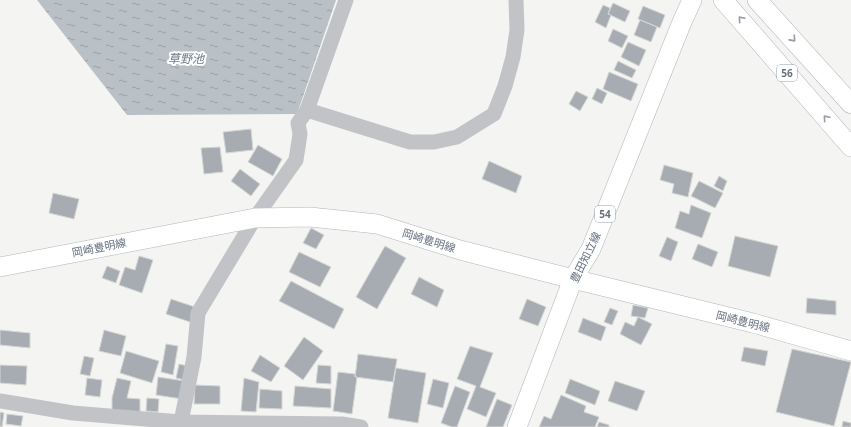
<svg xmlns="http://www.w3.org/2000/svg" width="851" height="427" font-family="'Open Sans','Noto Sans JP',sans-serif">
<defs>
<pattern id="water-ripples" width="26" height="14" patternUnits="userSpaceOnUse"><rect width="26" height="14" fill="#b9c1c6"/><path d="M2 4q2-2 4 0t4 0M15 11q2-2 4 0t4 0" fill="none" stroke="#9aa1a6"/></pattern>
</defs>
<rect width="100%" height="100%" fill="#f4f5f2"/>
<polygon fill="url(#water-ripples)" points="37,0 336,0 297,114 127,115"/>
<g fill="#a7acb3" stroke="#d6d6d4">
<polygon points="613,3 630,11 625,22 608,14"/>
<polygon points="603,5 610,8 608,14 611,15 606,28 595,22"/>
<polygon points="643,6 665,15 660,28 638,19"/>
<polygon points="640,20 657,27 651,42 634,35"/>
<polygon points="613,29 628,36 622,48 608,41"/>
<polygon points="628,42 646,50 639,66 621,57"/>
<polygon points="618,61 636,70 632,78 614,70"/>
<polygon points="609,72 638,84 631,101 603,89"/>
<polygon points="597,88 607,93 602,104 592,99"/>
<polygon points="576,91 588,97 580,111 569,104"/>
<polygon points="251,129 253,150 226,153 223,132"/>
<polygon points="258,145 282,159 273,176 248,162"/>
<polygon points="220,147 223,172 204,174 201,148"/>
<polygon points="489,161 522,176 516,193 482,179"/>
<polygon points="664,165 693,173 688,197 672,193 674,184 660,180"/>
<polygon points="240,169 260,184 251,196 231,181"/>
<polygon points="719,176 727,181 723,191 714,186"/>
<polygon points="699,181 723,193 715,208 691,196"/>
<polygon points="53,193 79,199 74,219 49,213"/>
<polygon points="691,205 711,213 702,238 675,228 680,211 689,214"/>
<polygon points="311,228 324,235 316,249 303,243"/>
<polygon points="735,236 778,246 770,277 728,266"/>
<polygon points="667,237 678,242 671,261 659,256"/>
<polygon points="698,244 718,252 712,267 692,259"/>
<polygon points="385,246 406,258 377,309 356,297"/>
<polygon points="299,252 331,267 320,287 289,272"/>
<polygon points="139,256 153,260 142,293 119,285 125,267 135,270"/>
<polygon points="107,266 120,271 116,283 102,278"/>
<polygon points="419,277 444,290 437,307 411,294"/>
<polygon points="291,281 344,309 334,329 279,301"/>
<polygon points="807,298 836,301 836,315 806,313"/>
<polygon points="171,299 195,307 190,322 166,314"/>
<polygon points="527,299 546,307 538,326 519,319"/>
<polygon points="633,305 648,308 645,318 631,316"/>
<polygon points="610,308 618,311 612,325 604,322"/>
<polygon points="638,317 652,324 641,345 620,334 625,322 634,326"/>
<polygon points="583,318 606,327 601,341 578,332"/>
<polygon points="0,330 30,333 30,348 0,345"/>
<polygon points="104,330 126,336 121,356 99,351"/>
<polygon points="304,337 323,351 303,380 284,366"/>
<polygon points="166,344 178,346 173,375 161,372"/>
<polygon points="470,346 493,353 480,387 496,393 486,417 467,409 476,386 457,379"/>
<polygon points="744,347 768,351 765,366 741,361"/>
<polygon points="792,349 851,362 834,426 776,412"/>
<polygon points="126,351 159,361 152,383 120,373"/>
<polygon points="358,354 397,359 393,382 355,377"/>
<polygon points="260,355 280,368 271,382 251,371"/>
<polygon points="84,356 94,358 90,376 80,374"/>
<polygon points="179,364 188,366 185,380 176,378"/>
<polygon points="0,365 27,366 26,385 0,383"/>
<polygon points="318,365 331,366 331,384 316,383"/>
<polygon points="396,368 426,373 418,423 388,418"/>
<polygon points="338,372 355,374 355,377 357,377 352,414 333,411"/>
<polygon points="158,377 185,381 182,399 156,395"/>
<polygon points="87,378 102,380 100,397 85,395"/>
<polygon points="117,378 131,381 127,398 140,399 140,412 112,410 112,398"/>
<polygon points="244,378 259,382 256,412 241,411"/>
<polygon points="433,379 449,383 443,408 427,404"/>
<polygon points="570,379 600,391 595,405 565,393"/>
<polygon points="615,381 645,391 637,411 608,401"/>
<polygon points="195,385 220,386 220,404 194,404"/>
<polygon points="295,386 331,389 331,408 293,406"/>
<polygon points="455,386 470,392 457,427 452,427 441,423"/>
<polygon points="260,389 282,391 282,409 259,408"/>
<polygon points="561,395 586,406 584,412 599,417 595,427 539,427 544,416 551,419"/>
<polygon points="147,398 159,399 158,412 146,411"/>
<polygon points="497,399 512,405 503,427 486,427"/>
<polygon points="0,412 4,413 2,427 0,426"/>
<polygon points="7,414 23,416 21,426 6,424"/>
<polygon points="843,421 851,423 851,427 842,427"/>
<polygon points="599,422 609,425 609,427 597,427"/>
</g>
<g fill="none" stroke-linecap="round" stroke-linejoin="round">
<g stroke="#b2b5b9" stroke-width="20">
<g id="major">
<polyline points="723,0 851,147"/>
<polyline points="757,0 851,104"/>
<polyline points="0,267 255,218 310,217 377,224 460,250 573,279 753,323 851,351"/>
<polyline points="517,427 573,279 591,249 682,22 692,0"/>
</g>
</g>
<g stroke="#c1c3c7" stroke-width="15">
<polyline points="307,110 410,142 434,142 457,137 494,114 505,86 513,57 517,30 516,0"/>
<polyline points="0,401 73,413 181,422 342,424 361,427"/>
<polyline points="180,427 194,357 198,313 255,218 296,160 300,134 298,123 307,110 346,0"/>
</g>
<use href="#major" stroke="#fff" stroke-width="19"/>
</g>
<defs><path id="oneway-chevron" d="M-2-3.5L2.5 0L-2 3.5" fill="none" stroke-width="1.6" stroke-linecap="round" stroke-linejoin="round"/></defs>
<g stroke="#959ca6">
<use href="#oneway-chevron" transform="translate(741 19) rotate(-131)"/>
<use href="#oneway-chevron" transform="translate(793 39) rotate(48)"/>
<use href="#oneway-chevron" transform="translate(826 118) rotate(-131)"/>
</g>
<g text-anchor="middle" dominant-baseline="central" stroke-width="4" stroke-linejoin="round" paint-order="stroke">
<g fill="#fff" stroke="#959ca6" stroke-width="1">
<rect x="777" y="65" width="20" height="16" rx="3"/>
<rect x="595" y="206" width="20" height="16" rx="3"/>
</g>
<g font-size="10" font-weight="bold" fill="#677180">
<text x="787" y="73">56</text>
<text x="605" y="214">54</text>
</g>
<g font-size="11" fill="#677180" stroke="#fff">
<text transform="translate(429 240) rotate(17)">岡崎豊明線</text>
<text transform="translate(99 247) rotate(-11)">岡崎豊明線</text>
<text transform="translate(585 257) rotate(-64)">豊田知立線</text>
<text transform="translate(743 321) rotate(14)">岡崎豊明線</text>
</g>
<g font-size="12" font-style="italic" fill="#687984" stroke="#fff">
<text x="186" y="58">草野池</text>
</g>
</g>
</svg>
